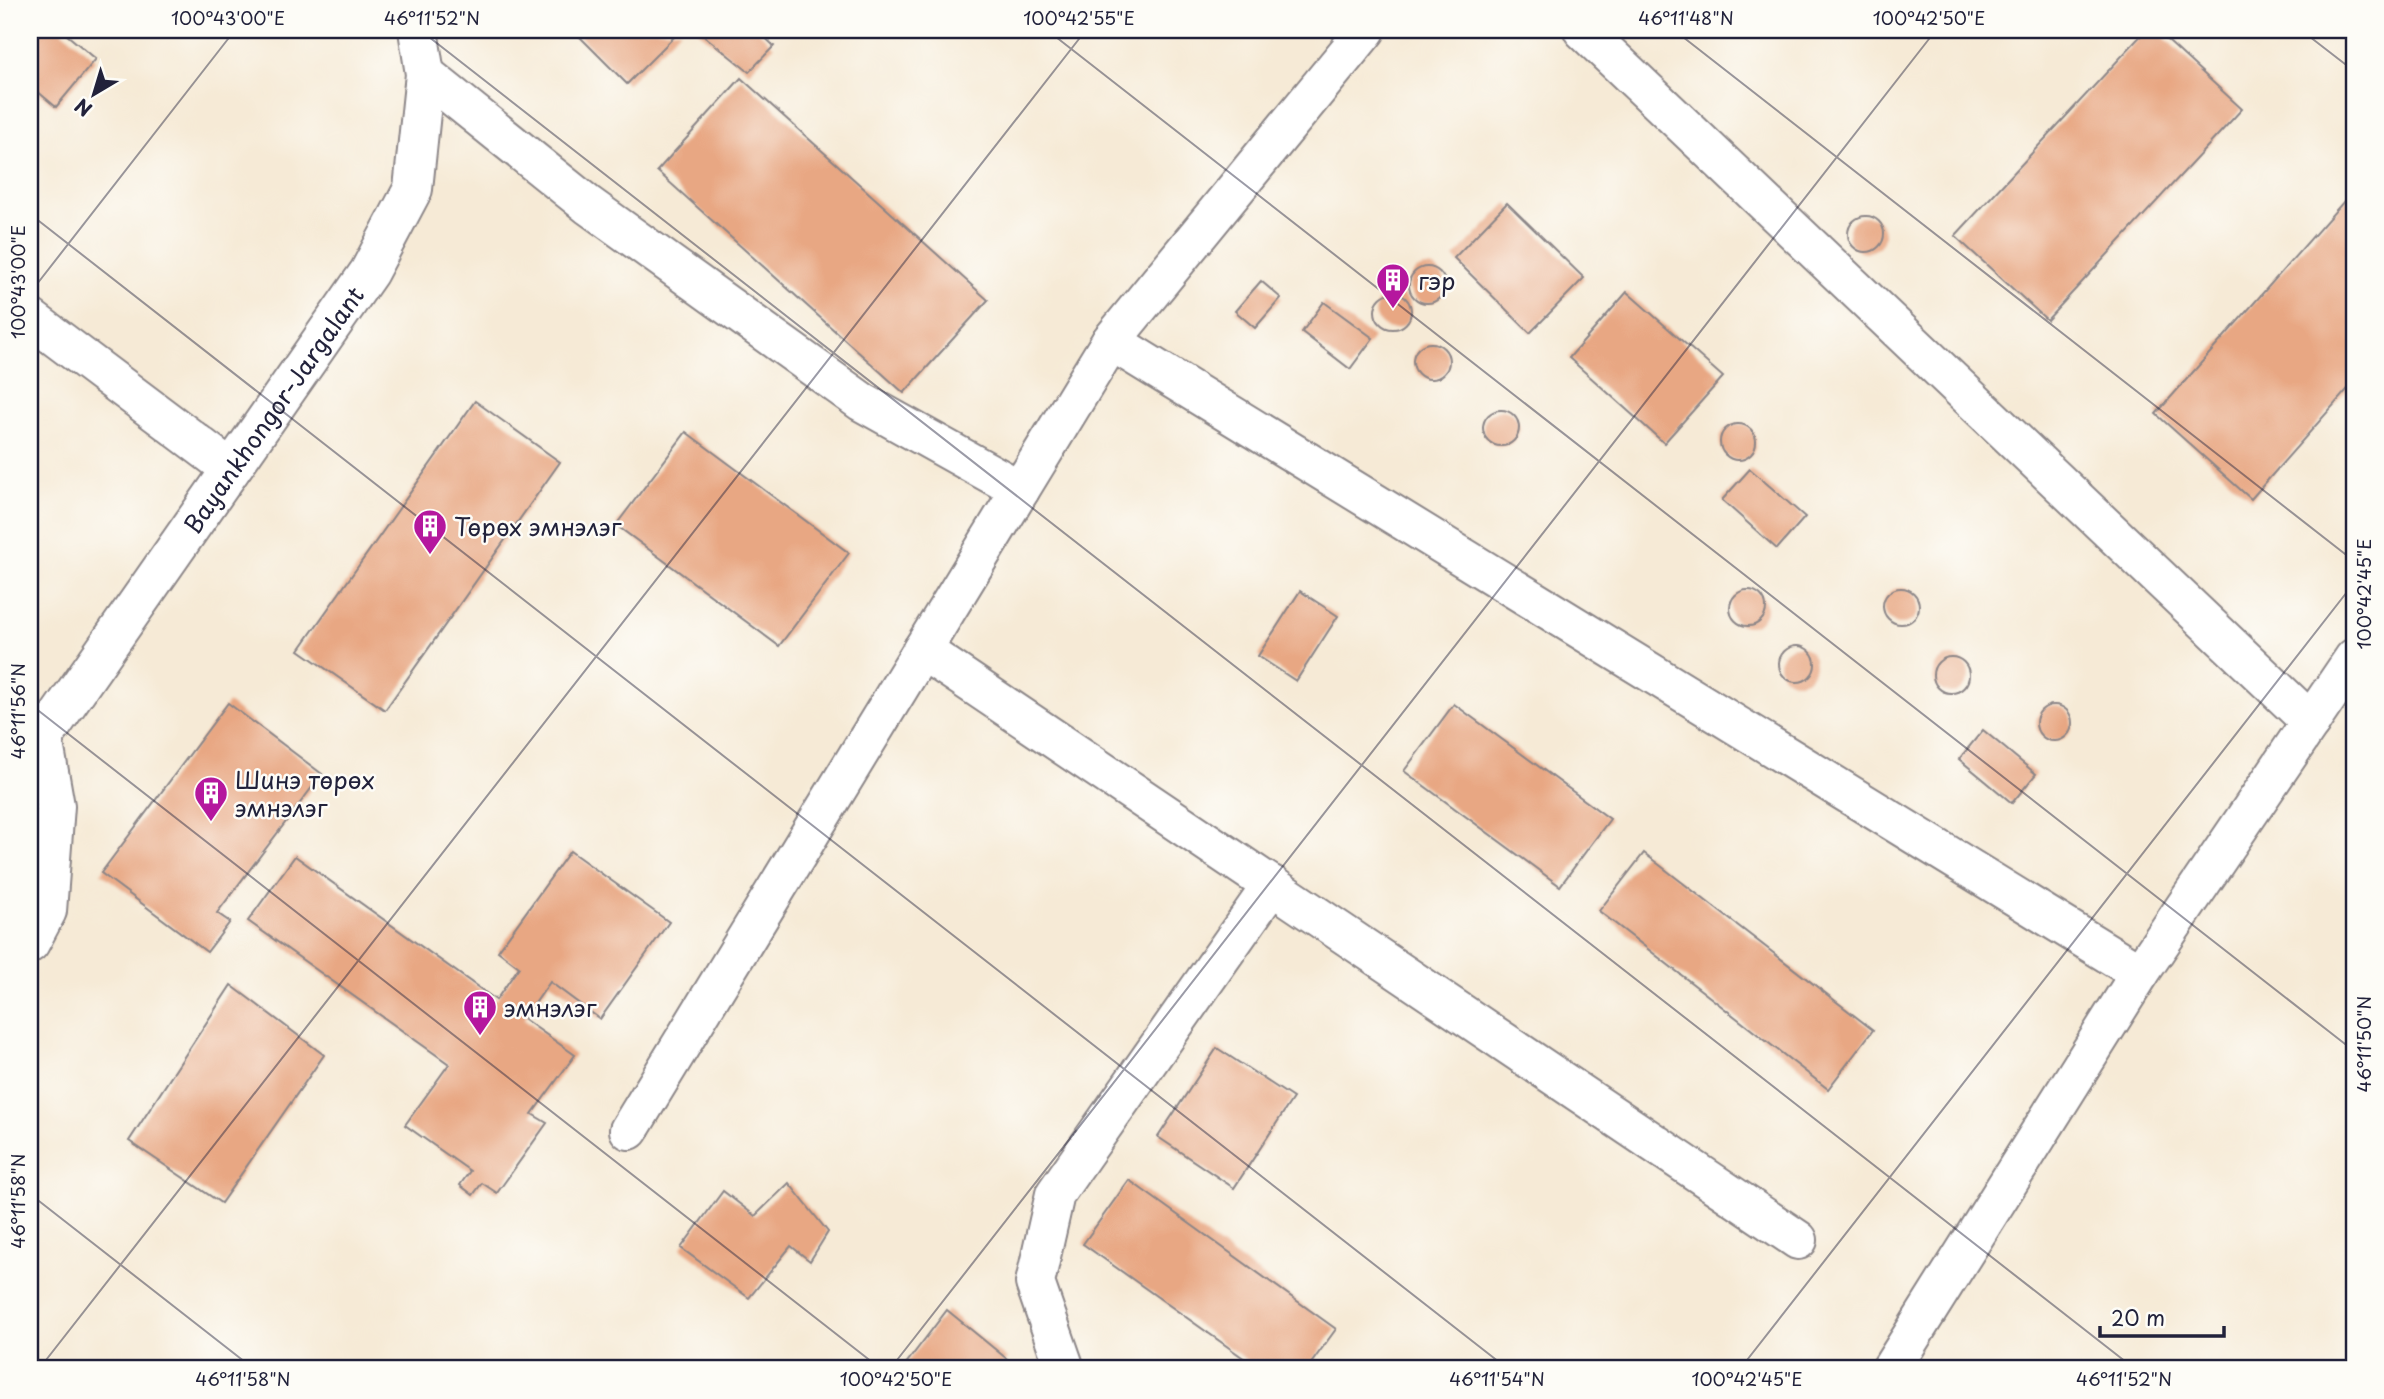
<svg xmlns="http://www.w3.org/2000/svg" width="2384" height="1399" font-family="'Playpen Sans',sans-serif">
<rect width="100%" height="100%" fill="#fdfcf7"/>
<filter id="ink" filterUnits="userSpaceOnUse"><feTurbulence type="fractalNoise" baseFrequency=".0143" numOctaves="2"/><feDisplacementMap in="SourceGraphic" scale="14" xChannelSelector="R" yChannelSelector="G"/><feConvolveMatrix kernelMatrix="1 2 1 2 8 2 1 2 1" color-interpolation-filters="sRGB"/></filter>
<filter id="wash" filterUnits="userSpaceOnUse"><feTurbulence type="fractalNoise" baseFrequency=".00686" numOctaves="4" result="noise"/><feDisplacementMap in="SourceGraphic" scale="28" xChannelSelector="R" yChannelSelector="G"/><feGaussianBlur stdDeviation="1.57" result="paint"/><feColorMatrix in="noise" values="0 0 0 0 0 0 0 0 0 0 0 0 0 0 0 0 0 1.4 0 .05"/><feComposite in="paint" operator="in"/></filter>
<g filter="url(#wash)">
<rect width="100%" height="100%" fill="#f6ead6"/>
<g id="blocks">
<g fill="#e8a783">
<polygon points="30,30 61,30 96,59 56,107 30,85"/>
<polygon points="573,30 681,30 627,84"/>
<polygon points="697,30 757,30 774,46 749,72"/>
<polygon points="2146,30 2156,30 2242,109 2047,320 1955,236"/>
<polygon points="741,78 988,300 904,393 657,171"/>
<polygon points="2352,192 2354,382 2251,499 2156,414"/>
<polygon points="1507,203 1584,278 1530,333 1454,258"/>
<circle cx="1866" cy="234" r="18"/>
<circle cx="1427" cy="285" r="18"/>
<polygon points="1261,281 1281,298 1255,328 1235,311"/>
<polygon points="1627,292 1723,377 1664,443 1569,358"/>
<circle cx="1393" cy="311" r="18"/>
<polygon points="1324,302 1373,338 1350,369 1302,332"/>
<circle cx="1431" cy="361" r="18"/>
<polygon points="475,401 560,462 385,710 299,650"/>
<circle cx="1501" cy="428" r="18"/>
<circle cx="1738" cy="442" r="18"/>
<polygon points="686,432 849,553 779,646 616,525"/>
<polygon points="1750,469 1805,517 1777,549 1722,500"/>
<circle cx="1901" cy="606" r="18"/>
<circle cx="1748" cy="608" r="18"/>
<polygon points="1300,591 1338,616 1296,681 1258,656"/>
<circle cx="1797" cy="664" r="18"/>
<circle cx="1951" cy="675" r="18"/>
<polygon points="228,703 322,774 217,913 230,922 207,952 101,873"/>
<polygon points="1454,704 1610,819 1560,886 1404,771"/>
<circle cx="2054" cy="723" r="18"/>
<polygon points="1983,730 2036,774 2012,803 1959,759"/>
<polygon points="570,851 669,922 600,1019 550,982 524,1019 575,1055 532,1114 547,1123 497,1193 482,1183 473,1195 460,1185 470,1171 405,1125 449,1064 248,921 295,856 496,1000 519,967 498,951"/>
<polygon points="1644,853 1873,1030 1828,1089 1599,911"/>
<polygon points="231,985 324,1055 221,1203 129,1141"/>
<polygon points="1217,1048 1293,1098 1234,1188 1158,1137"/>
<polygon points="1129,1180 1336,1329 1307,1369 1259,1369 1083,1244"/>
<polygon points="789,1183 828,1232 810,1261 791,1246 749,1298 681,1248 723,1191 755,1216"/>
<polygon points="947,1310 1007,1359 1000,1369 902,1369"/>
</g>
</g>
</g>
<g filter="url(#ink)">
<use href="#blocks" fill-opacity="0" stroke="#8c8688" stroke-width="2"/>
<g fill="none" stroke-linecap="round" stroke-linejoin="round">
<g stroke="#8c8688" stroke-width="42">
<g id="minor">
<polyline points="1583,30 2311,722"/>
<polyline points="425,74 588,205 862,402 1020,490"/>
<polyline points="30,318 231,469"/>
<polyline points="1111,341 2140,973"/>
<polyline points="922,650 1798,1240"/>
<path id="s1" d="M30 757 369 272 413 189 425 74 418 30"/>
<polyline points="30,943 47,911 55,806 43,738"/>
<polyline points="629,1130 1111,341 1366,30"/>
<polyline points="1065,1369 1035,1283 1055,1194 1272,885"/>
<polyline points="1891,1369 2140,973 2354,658"/>
</g>
</g>
<use href="#minor" stroke="#fff" stroke-width="38"/>
</g>
</g>
<path fill="none" stroke="#22223b" stroke-width="2" stroke-opacity="0.45" d="M420 30 2135 1369M1047 30 2354 1051M1674 30 2354 561M2301 30 2354 71M30 214 1508 1369M30 293 235 30M30 704 881 1369M30 1194 254 1369M39 1369 1086 30M890 1369 1936 30M1740 1369 2354 583"/>
<defs>
<g id="building-pin" transform="scale(1.75)"><path d="M0 17L-7.5 6A9.5 9.5 0 1 1 7.5 6Z" fill="#b5179e" stroke="#fdfcf7"/><path d="M-4-6H4V6H1V3H-1V6H-4ZM-2.5-4.3h1.7v1.8h-1.7ZM.8-4.3h1.7v1.8H.8ZM-2.5-1h1.7V.8h-1.7ZM.8-1h1.7V.8H.8Z" fill="#fff"/></g>
</defs>
<g fill-rule="evenodd">
<use href="#building-pin" x="1393" y="280"/>
<use href="#building-pin" x="430" y="526"/>
<use href="#building-pin" x="211" y="793"/>
<use href="#building-pin" x="480" y="1007"/>
</g>
<g text-anchor="middle" dominant-baseline="central" stroke-width="5" stroke-linejoin="round" paint-order="stroke">
<g font-size="24" fill="#22223b" stroke="#fdfcf7" text-anchor="start">
<text x="1418" y="280">гэр</text>
<text x="454" y="526">Төрөх эмнэлэг</text>
<text x="235" y="779">Шинэ төрөх<tspan x="235" dy="28">эмнэлэг</tspan></text>
<text x="504" y="1007">эмнэлэг</text>
</g>
<g font-size="24" fill="#22223b" stroke="#fdfcf7">
<text stroke="none"><textPath href="#s1" startOffset="424">Bayankhongor-Jargalant</textPath></text>
</g>
</g>
<rect width="2384" height="1399" fill="none" stroke="#fdfcf7" stroke-width="77"/>
<g transform="translate(94 94) rotate(218)" stroke="#fdfcf7" stroke-width="5" paint-order="stroke">
<path d="M0-5L12 26L0 18L-12 26Z" fill="#22223b"/>
<text y="-10" font-size="19" font-weight="bold" text-anchor="middle" fill="#22223b">N</text>
</g>
<path d="M2100 1326v10h124v-10" fill="none" stroke="#22223b" stroke-width="3.5"/>
<text x="2111" y="1326" font-size="21" fill="#22223b" stroke="#fdfcf7" stroke-width="5" paint-order="stroke">20 m</text>
<rect x="38" y="38" width="2308" height="1322" fill="none" stroke="#22223b" stroke-width="2.5"/>
<g font-size="18" text-anchor="middle" fill="#22223b">
<text x="228" y="25">100°43'00"E</text>
<text x="432" y="25">46°11'52"N</text>
<text x="1079" y="25">100°42'55"E</text>
<text x="1686" y="25">46°11'48"N</text>
<text x="1929" y="25">100°42'50"E</text>
<text transform="translate(19 282) rotate(-90)" y="6">100°43'00"E</text>
<text transform="translate(2365 594) rotate(-90)" y="6">100°42'45"E</text>
<text transform="translate(19 711) rotate(-90)" y="6">46°11'56"N</text>
<text transform="translate(2365 1044) rotate(-90)" y="6">46°11'50"N</text>
<text transform="translate(19 1201) rotate(-90)" y="6">46°11'58"N</text>
<text x="243" y="1386">46°11'58"N</text>
<text x="896" y="1386">100°42'50"E</text>
<text x="1497" y="1386">46°11'54"N</text>
<text x="1747" y="1386">100°42'45"E</text>
<text x="2124" y="1386">46°11'52"N</text>
</g>
</svg>
